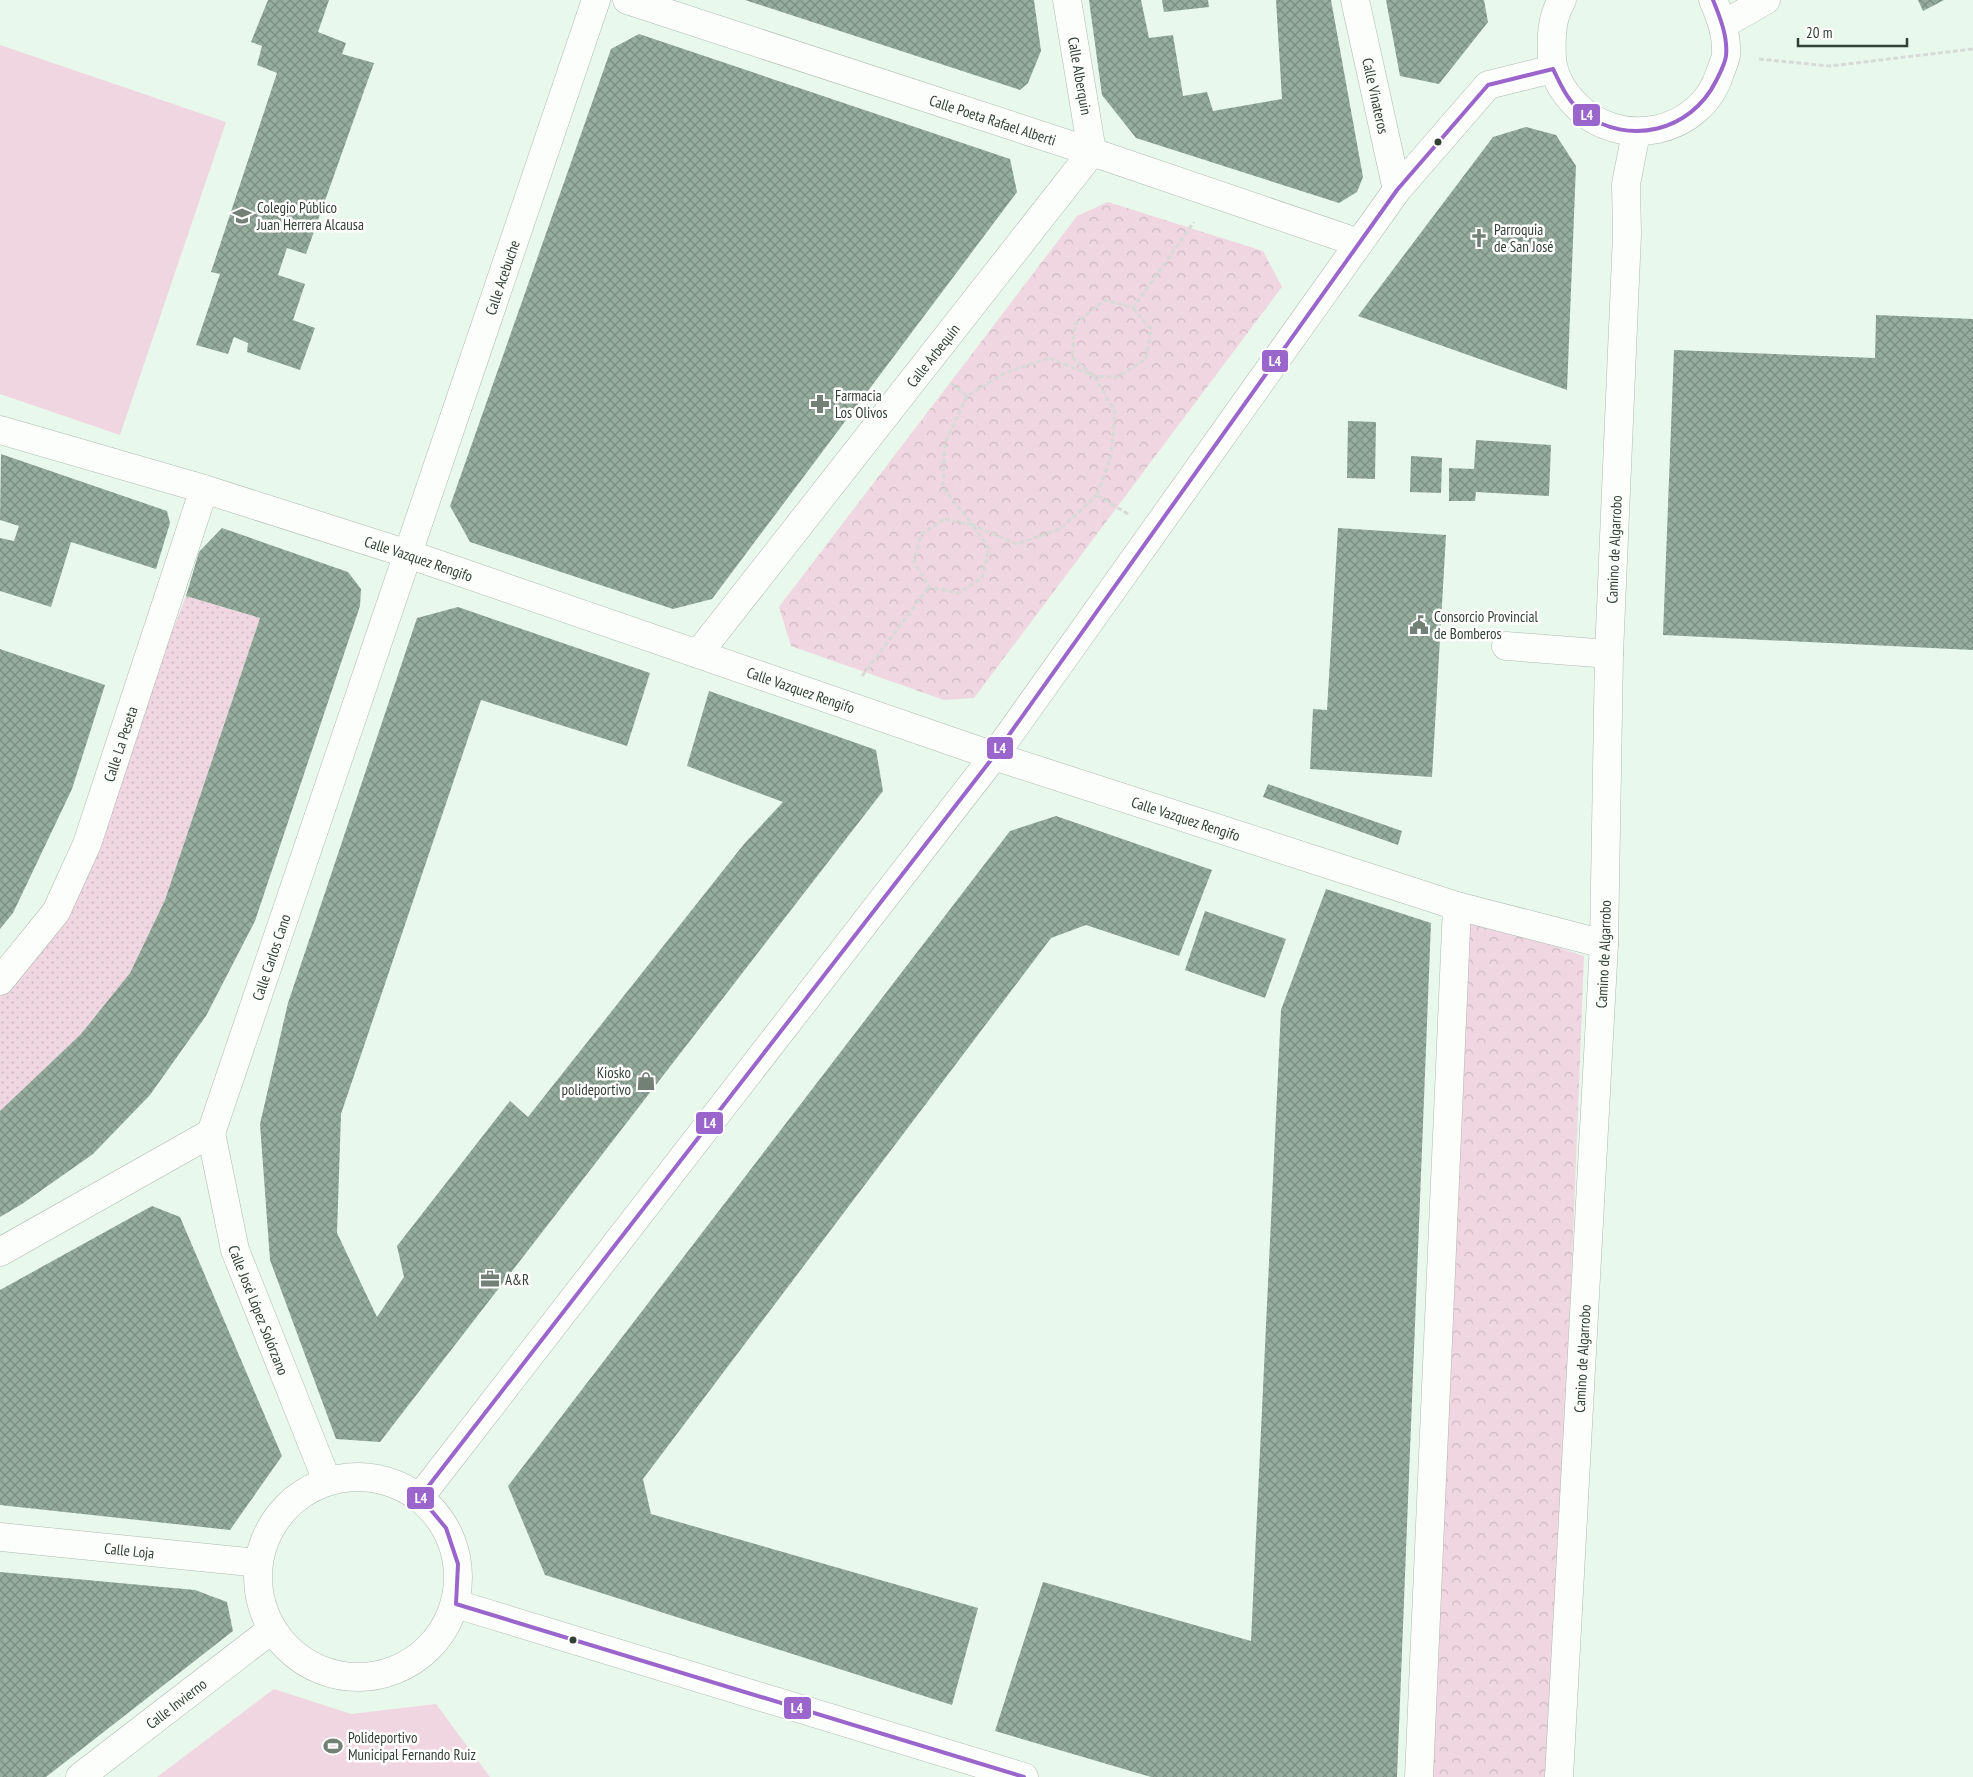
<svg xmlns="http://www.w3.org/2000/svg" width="1973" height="1777" font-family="'PT Sans Narrow',sans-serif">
<defs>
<pattern id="forest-crowns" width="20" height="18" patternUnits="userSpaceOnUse" patternTransform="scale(1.25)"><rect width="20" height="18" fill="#f0d6e0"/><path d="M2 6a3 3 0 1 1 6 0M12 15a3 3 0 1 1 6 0" fill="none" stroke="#ceb9c1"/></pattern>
<pattern id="garden-dots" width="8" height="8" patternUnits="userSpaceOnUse" patternTransform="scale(1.25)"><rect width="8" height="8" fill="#f0d6e0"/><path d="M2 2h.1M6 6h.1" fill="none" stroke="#ceb9c1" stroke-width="1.8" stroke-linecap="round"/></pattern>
<pattern id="building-cross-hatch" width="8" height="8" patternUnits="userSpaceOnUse" patternTransform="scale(1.25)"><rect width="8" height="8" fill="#96ac9e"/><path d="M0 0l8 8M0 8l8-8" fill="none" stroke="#7b8d82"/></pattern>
</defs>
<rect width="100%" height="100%" fill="#e8f8ed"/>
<g fill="#f0d6e0">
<polygon points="0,45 226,122 120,435 0,394"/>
<polygon points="274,1689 351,1714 436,1704 490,1777 157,1777"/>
</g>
<g fill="url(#forest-crowns)">
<polygon points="1108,202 1263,251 1282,287 974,698 944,700 791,646 779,607 1077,216"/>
<polygon points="1465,917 1584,956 1552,1777 1427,1777"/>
</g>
<polygon fill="url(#garden-dots)" points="186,596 260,618 165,900 130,973 81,1034 0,1111 0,997 63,917"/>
<g fill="url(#building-cross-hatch)">
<polygon points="268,0 329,0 318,32 346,43 342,54 374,63 306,254 287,248 278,275 305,284 293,320 315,328 300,370 247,352 248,343 234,337 228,354 196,345 220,274 211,272 277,73 257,65 262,46 251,42"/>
<polygon points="745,0 1034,0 1041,51 1028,83 1020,90"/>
<polygon points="1089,0 1141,0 1149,38 1173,35 1183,96 1207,92 1213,111 1282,99 1276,0 1331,0 1363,177 1357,192 1339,203 1136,138 1102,95"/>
<polygon points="1162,0 1208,0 1209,7 1164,12"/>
<polygon points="1386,0 1484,0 1488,22 1439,84 1400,76"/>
<polygon points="1918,0 1944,0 1923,11"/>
<polygon points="639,34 1010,159 1017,192 712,599 673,609 470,542 450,506 611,49"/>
<polygon points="1526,127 1556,135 1576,166 1567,390 1358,316 1493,137"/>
<polygon points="1876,315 1973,319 1973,650 1663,635 1674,350 1875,358"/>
<polygon points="1348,421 1376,422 1375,479 1347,478"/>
<polygon points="1476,440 1551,445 1549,496 1476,492 1475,501 1449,501 1449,468 1474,469"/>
<polygon points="1,454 167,511 170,523 156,569 71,542 51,607 0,591 0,538 14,541 19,526 0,520"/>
<polygon points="1411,456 1442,458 1441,493 1410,492"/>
<polygon points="222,528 348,572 361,589 360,606 255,921 206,1016 150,1095 93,1154 22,1204 0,1217 0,1111 81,1034 130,973 165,900 260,618 186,596 199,552"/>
<polygon points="1338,528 1446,535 1432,777 1310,769 1313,709 1327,710"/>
<polygon points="458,607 650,673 627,746 481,700 341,1114 337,1233 377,1317 404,1277 397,1246 510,1101 528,1117 744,844 783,802 687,766 709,691 876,750 883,791 380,1442 336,1439 270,1260 260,1124 288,1003 417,618"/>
<polygon points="0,649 105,685 72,789 13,913 0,929"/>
<polygon points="1268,784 1402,831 1398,845 1263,797"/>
<polygon points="1056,816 1212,870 1179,956 1086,925 1051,938 643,1479 651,1514 978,1608 952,1705 545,1575 508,1486 1010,831"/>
<polygon points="1326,889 1431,923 1397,1777 1151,1777 995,1731 1043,1582 1251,1641 1281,1010"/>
<polygon points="1205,911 1286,939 1265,998 1185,970"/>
<polygon points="152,1206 180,1217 282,1456 230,1530 0,1505 0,1290"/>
<polygon points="0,1572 195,1590 227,1602 233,1631 46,1777 0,1777"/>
</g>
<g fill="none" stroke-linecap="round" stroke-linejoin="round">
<g stroke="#adbab1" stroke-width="29">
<g id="minor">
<path id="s1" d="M627 0 1092 152 1359 243"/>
<path id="s2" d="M1355 0 1397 190"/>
<path d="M1562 0C1551 18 1551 39 1552 59 1554 77 1563 92 1576 105 1620 151 1701 134 1720 73 1722 67 1725 61 1726 55 1727 35 1721 18 1713 0"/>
<polyline points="1724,24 1766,0"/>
<path id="s3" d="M0 430 204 489 408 554 994 756 1457 906 1604 944"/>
<polyline points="1506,646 1609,654"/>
<path id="s4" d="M698 654 1092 152 1067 0"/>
<path id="s5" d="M0 981 56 912 87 844 204 489"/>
<path id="s6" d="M211 1133 235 1250 327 1481"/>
<path id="s7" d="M0 1252 211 1133 596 0"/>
<circle cx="358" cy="1577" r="100"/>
<polyline points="420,1497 994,756 1397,190 1488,85 1553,69"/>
<path id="s8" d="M0 1537 258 1563"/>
<polyline points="456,1604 1024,1777"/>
<path id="s9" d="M80 1777 271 1630"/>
<polyline points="1419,1777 1457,906"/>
<path id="s10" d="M1559 1777 1604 944 1609 654 1627 234 1626 184 1636 133"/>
</g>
</g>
<g stroke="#d7dbd8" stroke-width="3" stroke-dasharray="5 2.5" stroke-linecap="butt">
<polyline points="1759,59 1830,66 1973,49"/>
<polyline points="951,383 967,396 1005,373 1049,358 1094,376 1117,377 1146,359 1151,329 1133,308"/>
<polyline points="967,396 945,443 943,488 973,525 1017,544 1060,529 1097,495"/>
<polyline points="1128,514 1097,495 1111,457 1115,412 1094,376 1072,357 1075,324 1105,300 1133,308 1194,222"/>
<polygon points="945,519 973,525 989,549 982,578 958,593 929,587 914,562 921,534"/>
<polyline points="862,676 929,587"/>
</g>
<use href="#minor" stroke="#fcfefc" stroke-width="28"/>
<g stroke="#fff" stroke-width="8">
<path id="bus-1" d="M1024 1777 456 1604 458 1564 446 1528 420 1497 994 756 1397 190 1488 85 1553 69C1561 85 1568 102 1583 113 1629 147 1691 131 1716 81 1720 73 1725 64 1726 56 1728 37 1720 17 1713 0"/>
</g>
<use href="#bus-1" stroke="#9a66cc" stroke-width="4"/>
</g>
<defs>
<g id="school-bare" transform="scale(1.5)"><path d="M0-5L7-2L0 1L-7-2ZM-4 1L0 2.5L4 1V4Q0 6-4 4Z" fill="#728076" stroke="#fff" stroke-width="2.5" paint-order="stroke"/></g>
<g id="church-bare" transform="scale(1.5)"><path d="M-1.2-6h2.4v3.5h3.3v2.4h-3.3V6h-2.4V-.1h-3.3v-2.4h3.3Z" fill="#728076" stroke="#fff" stroke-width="2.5" paint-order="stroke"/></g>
<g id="pharmacy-bare" transform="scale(1.5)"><path d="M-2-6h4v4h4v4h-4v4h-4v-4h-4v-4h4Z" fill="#728076" stroke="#fff" stroke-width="2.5" paint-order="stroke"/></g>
<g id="civic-bare" transform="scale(1.5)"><path d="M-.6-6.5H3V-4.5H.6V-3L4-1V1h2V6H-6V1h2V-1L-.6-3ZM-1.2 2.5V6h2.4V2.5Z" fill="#728076" stroke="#fff" stroke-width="2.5" paint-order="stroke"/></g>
<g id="shop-bare" transform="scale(1.5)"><path d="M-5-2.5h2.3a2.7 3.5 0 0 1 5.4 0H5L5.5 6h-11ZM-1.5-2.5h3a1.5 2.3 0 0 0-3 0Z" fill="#728076" stroke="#fff" stroke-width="2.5" paint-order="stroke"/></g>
<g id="office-bare" transform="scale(1.5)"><path d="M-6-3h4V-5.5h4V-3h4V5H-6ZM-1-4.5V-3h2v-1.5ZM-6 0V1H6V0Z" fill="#728076" stroke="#fff" stroke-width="2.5" paint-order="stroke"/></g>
<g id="stadium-bare" transform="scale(1.5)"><path d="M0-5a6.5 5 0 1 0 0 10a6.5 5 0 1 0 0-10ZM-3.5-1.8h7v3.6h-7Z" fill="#728076" stroke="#fff" stroke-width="2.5" paint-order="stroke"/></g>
</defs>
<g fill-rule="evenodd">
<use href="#school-bare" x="242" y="216"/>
<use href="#church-bare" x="1479" y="238"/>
<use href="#pharmacy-bare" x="820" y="404"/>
<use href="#civic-bare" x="1419" y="625"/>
<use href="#shop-bare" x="646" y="1081"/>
<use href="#office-bare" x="490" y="1279"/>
<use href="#stadium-bare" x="333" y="1746"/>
</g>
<g fill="#324036" stroke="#fff" stroke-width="2">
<circle cx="1438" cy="142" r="4.5"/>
<circle cx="573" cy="1640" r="4.5"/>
</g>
<g text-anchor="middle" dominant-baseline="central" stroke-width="5" stroke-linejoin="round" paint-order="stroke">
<g font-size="15" fill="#324036" stroke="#fff">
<text transform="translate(1080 76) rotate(80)">Calle Alberquin</text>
<text stroke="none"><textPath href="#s2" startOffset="98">Calle Vinateros</textPath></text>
<text stroke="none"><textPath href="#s1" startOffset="385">Calle Poeta Rafael Alberti</textPath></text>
<text stroke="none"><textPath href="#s7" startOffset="1146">Calle Acebuche</textPath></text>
<text stroke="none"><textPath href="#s4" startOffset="380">Calle Arbequín</textPath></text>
<text stroke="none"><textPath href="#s10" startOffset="1229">Camino de Algarrobo</textPath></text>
<text stroke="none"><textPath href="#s3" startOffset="438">Calle Vazquez Rengifo</textPath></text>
<text stroke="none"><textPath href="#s3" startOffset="842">Calle Vazquez Rengifo</textPath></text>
<text stroke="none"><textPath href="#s5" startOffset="269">Calle La Peseta</textPath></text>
<text stroke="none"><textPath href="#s3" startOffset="1248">Calle Vazquez Rengifo</textPath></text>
<text stroke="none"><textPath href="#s10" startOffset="824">Camino de Algarrobo</textPath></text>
<text stroke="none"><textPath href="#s7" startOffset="428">Calle Carlos Cano</textPath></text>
<text stroke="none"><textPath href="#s6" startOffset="184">Calle José López Solórzano</textPath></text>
<text stroke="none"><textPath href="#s10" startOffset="419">Camino de Algarrobo</textPath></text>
<text stroke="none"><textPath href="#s8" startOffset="130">Calle Loja</textPath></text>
<text stroke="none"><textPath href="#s9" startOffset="121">Calle Invierno</textPath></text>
</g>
<g font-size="15" fill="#324036" stroke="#fff" text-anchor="start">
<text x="257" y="207">Colegio Público<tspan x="257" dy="17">Juan Herrera Alcausa</tspan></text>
<text x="1494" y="229">Parroquia<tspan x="1494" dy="17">de San José</tspan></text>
<text x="835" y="395">Farmacia<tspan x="835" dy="17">Los Olivos</tspan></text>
<text x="1434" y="616">Consorcio Provincial<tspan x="1434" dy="17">de Bomberos</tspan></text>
<text x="631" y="1072" text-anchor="end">Kiosko<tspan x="631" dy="17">polideportivo</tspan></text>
<text x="505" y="1279">A&amp;R</text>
<text x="348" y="1737">Polideportivo<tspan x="348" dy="17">Municipal Fernando Ruiz</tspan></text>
</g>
</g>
<g stroke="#fff" stroke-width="2">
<rect x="1572" y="103" width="29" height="24" rx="5" fill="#9a66cc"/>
<rect x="1261" y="349" width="28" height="24" rx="5" fill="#9a66cc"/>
<rect x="986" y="736" width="28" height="24" rx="5" fill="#9a66cc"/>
<rect x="695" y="1111" width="29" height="24" rx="5" fill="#9a66cc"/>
<rect x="406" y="1486" width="29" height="24" rx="5" fill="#9a66cc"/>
<rect x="783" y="1696" width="29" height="24" rx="5" fill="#9a66cc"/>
</g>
<g font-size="14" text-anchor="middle" font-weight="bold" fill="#fff">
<text x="1587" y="120">L4</text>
<text x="1275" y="366">L4</text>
<text x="1000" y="753">L4</text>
<text x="710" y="1128">L4</text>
<text x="421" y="1503">L4</text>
<text x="797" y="1713">L4</text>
</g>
<path d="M1798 38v8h109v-8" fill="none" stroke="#324036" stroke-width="2.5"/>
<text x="1806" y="38" font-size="15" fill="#324036" stroke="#ffffff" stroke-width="4" paint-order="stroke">20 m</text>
</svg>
